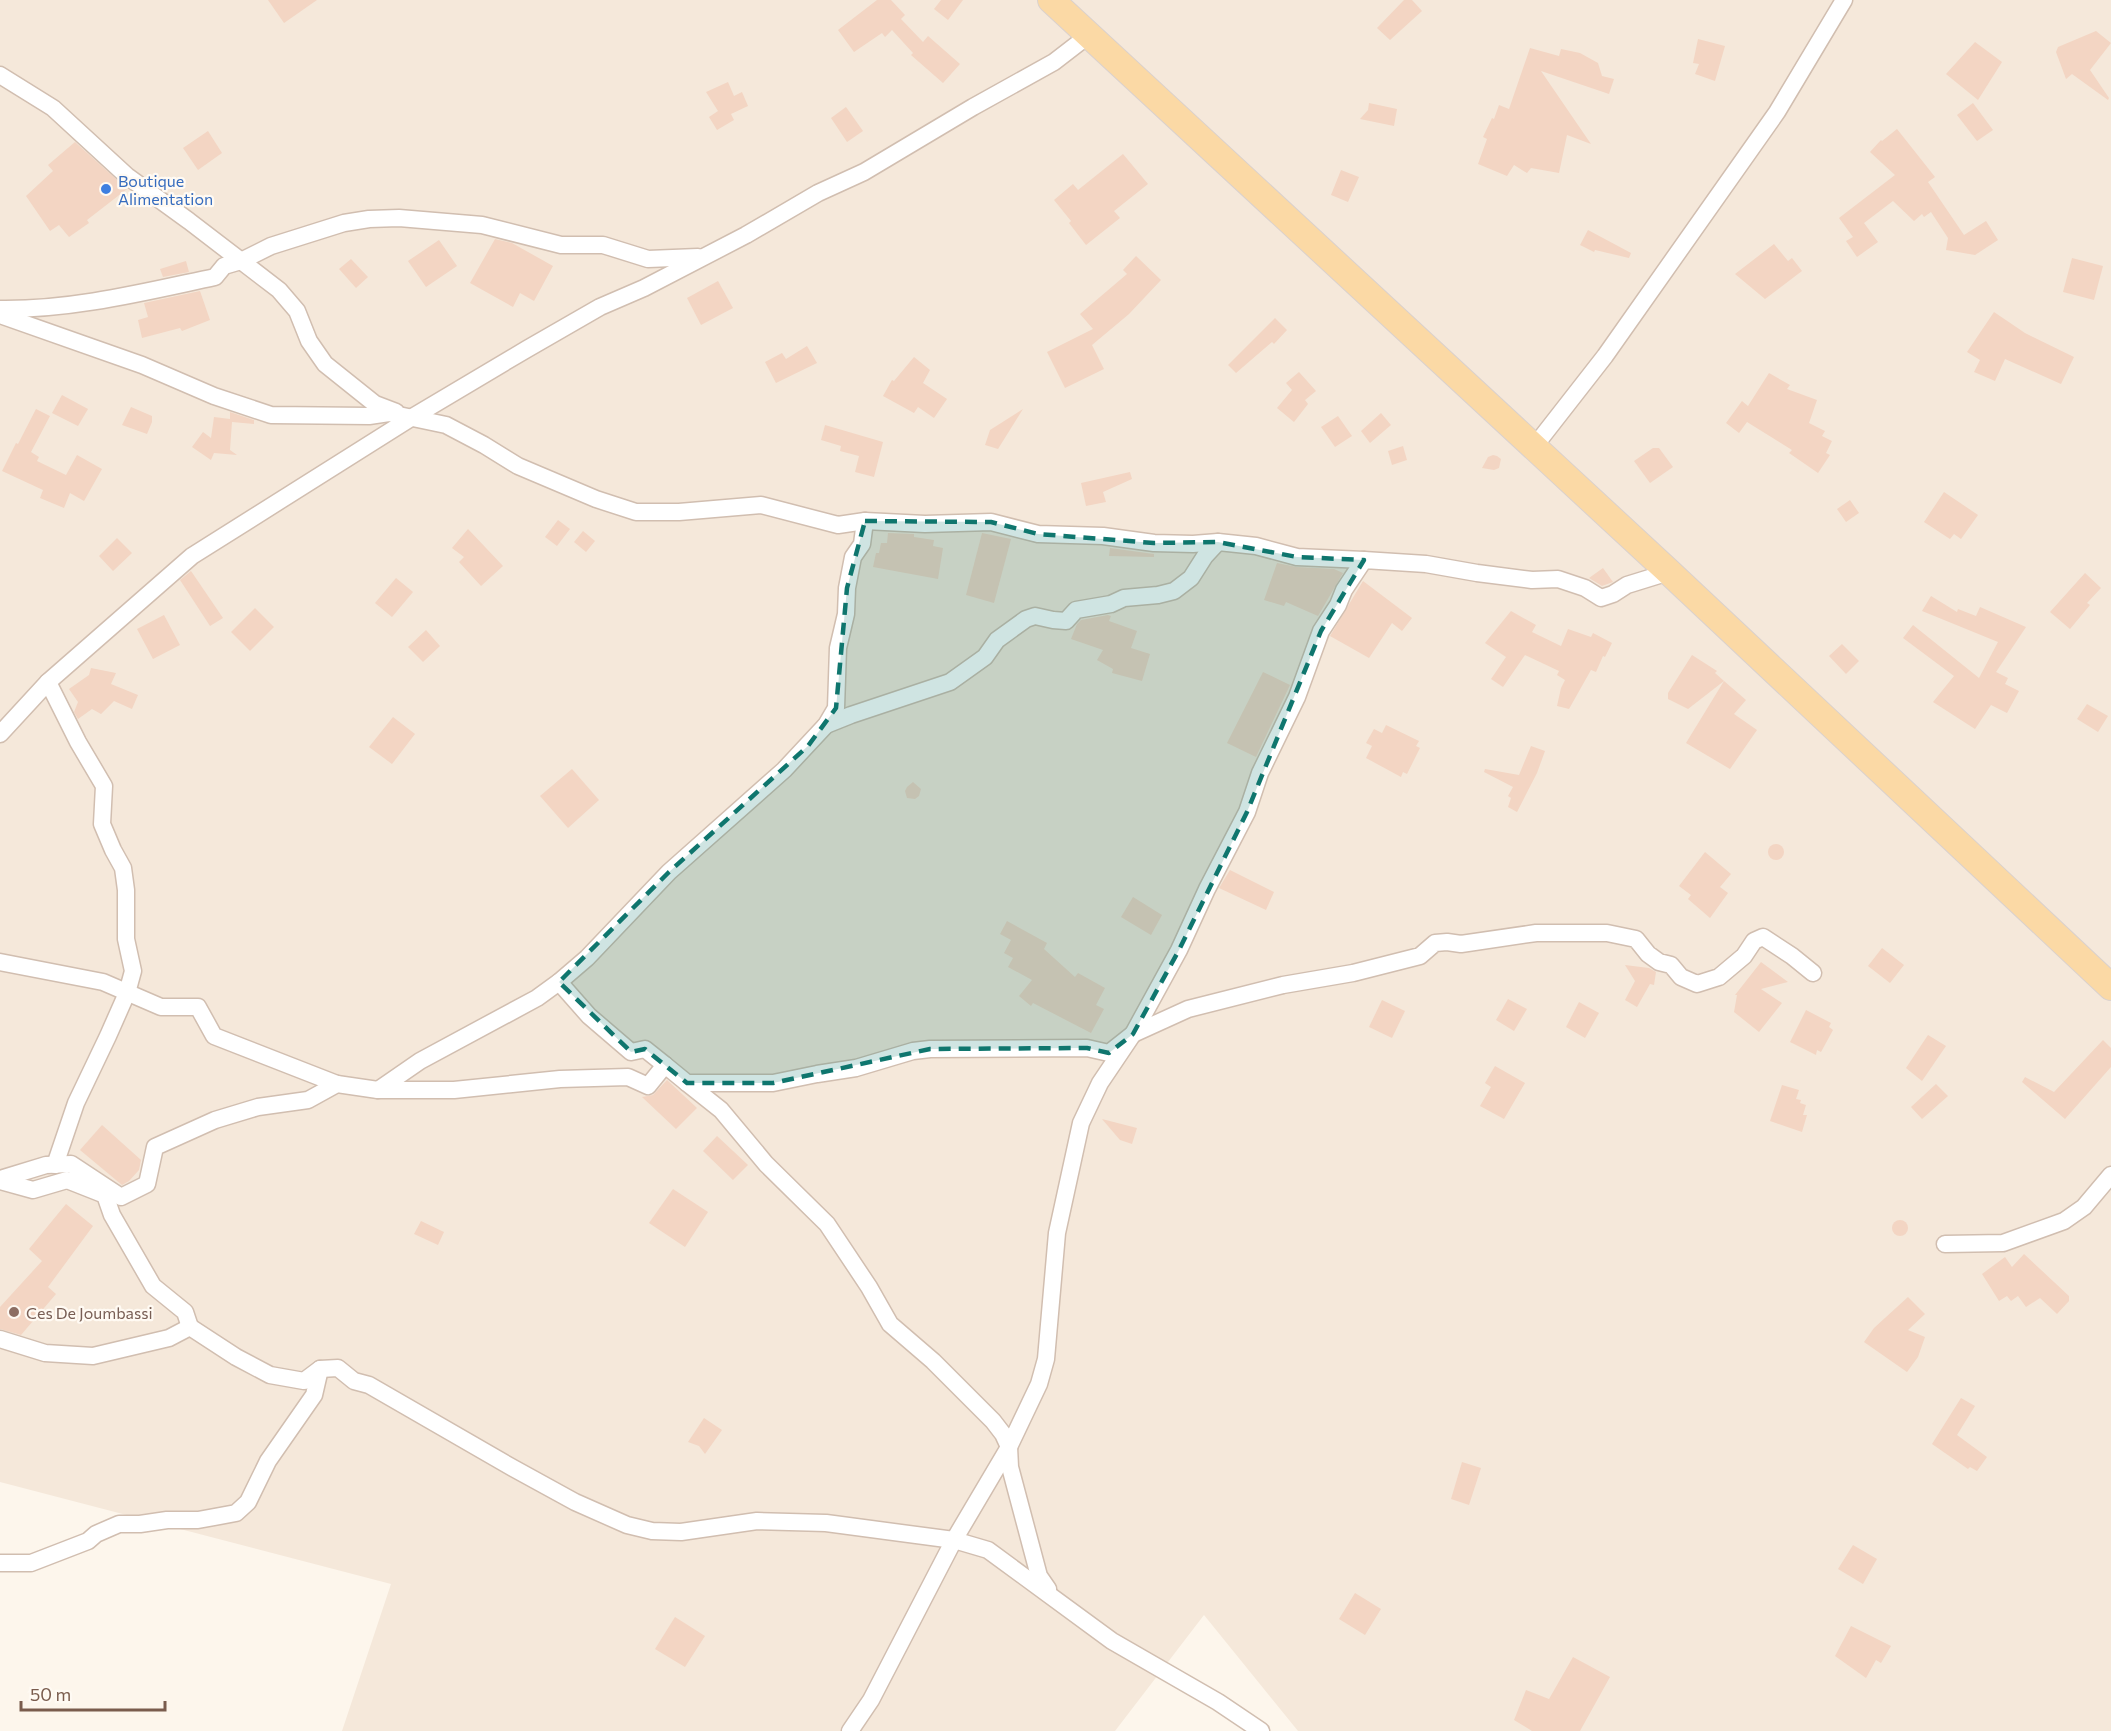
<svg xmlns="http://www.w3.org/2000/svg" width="2111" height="1731" font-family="Commissioner,sans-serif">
<rect width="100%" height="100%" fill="#fdf6ec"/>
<polygon fill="#f5e8da" points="0,0 2111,0 2111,1731 1298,1731 1204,1615 1115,1731 342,1731 391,1584 0,1482"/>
<g fill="#f3d5c3">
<polygon points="268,0 317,0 284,23"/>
<polygon points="877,0 891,0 905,15 901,19 923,42 928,36 960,64 943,83 911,55 913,53 892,30 885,37 882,33 854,52 838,30"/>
<polygon points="941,0 963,0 948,20 934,9"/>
<polygon points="1404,0 1412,0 1422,11 1390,40 1377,28"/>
<polygon points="2096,31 2111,43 2090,70 2109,98 2108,100 2072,74 2066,79 2056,52 2058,47"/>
<polygon points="1698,39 1725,46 1715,81 1695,74 1699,64 1693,63"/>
<polygon points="1975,42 2002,62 1978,100 1946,74"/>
<polygon points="1530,48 1559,56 1561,49 1580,53 1598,63 1602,76 1614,79 1609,94 1541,71 1591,144 1567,135 1559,173 1531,168 1527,173 1514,165 1507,176 1478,164 1487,139 1483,137 1492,118 1494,119 1499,105 1509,109"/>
<polygon points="728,82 734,96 742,92 748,106 731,114 734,120 717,130 709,117 718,111 706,92"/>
<polygon points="1369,103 1397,109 1394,126 1360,119 1368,110"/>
<polygon points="1973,103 1993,130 1977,141 1957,115"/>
<polygon points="846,107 863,131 847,142 831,118"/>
<polygon points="1897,129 1935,177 1928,182 1964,235 1986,221 1998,240 1975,255 1946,250 1948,238 1931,212 1924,217 1922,214 1914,221 1893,201 1864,223 1878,242 1857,257 1846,241 1853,237 1839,218 1895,175 1870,152 1881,140 1882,141"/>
<polygon points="208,131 222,153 198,170 183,148"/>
<polygon points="75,142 127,189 87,220 89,223 69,237 59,225 50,231 26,196 53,171 48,165"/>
<polygon points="1123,154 1148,184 1114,211 1120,218 1086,245 1069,223 1071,221 1054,200 1073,184 1078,190"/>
<polygon points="1341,170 1359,177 1348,202 1331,195"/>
<polygon points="1588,230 1631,253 1629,258 1595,250 1594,252 1580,245"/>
<polygon points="495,239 512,243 553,266 534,301 520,293 513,307 470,283"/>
<polygon points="439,240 457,266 426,287 408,261"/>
<polygon points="1774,244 1788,261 1792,258 1802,271 1765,299 1735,274"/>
<polygon points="1136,256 1161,280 1129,314 1092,345 1104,369 1065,388 1047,352 1093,329 1080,314 1127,274 1123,270"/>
<polygon points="2072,258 2103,266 2094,300 2063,292"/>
<polygon points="351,259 368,277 356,288 339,269"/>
<polygon points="186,261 189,272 163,277 160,269"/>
<polygon points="718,281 733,308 701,325 687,298"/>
<polygon points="200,291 210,320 182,331 180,328 142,338 138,320 148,317 144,303"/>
<polygon points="1994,312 2025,333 2074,357 2061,384 2005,359 1995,381 1974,372 1980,360 1967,352"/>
<polygon points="1275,318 1287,330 1274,344 1272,342 1236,373 1228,365"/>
<polygon points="807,346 817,363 776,383 765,362 782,353 786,359"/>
<polygon points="914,357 930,370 923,383 947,399 934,418 918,407 914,413 883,396 892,380 894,381"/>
<polygon points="1299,372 1316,391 1305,400 1308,404 1294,422 1277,408 1292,390 1286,383"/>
<polygon points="1769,373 1790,385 1787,389 1817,400 1809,423 1825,431 1822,436 1832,441 1826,453 1830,455 1818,473 1789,453 1792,450 1747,422 1739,433 1726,423 1742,401 1748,406"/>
<polygon points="62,395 88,409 78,426 52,413"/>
<polygon points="131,407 152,416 152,422 147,434 122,425"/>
<polygon points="36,409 50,416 31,452 39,457 37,461 66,475 77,455 102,469 84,501 70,493 64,508 40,498 43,490 2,471 16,443 18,444"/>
<polygon points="1023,409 998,449 985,445 990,430"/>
<polygon points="230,412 254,420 254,424 232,422 230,450 237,455 214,453 211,460 192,447 203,432 211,438 214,417 230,419"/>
<polygon points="1381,413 1391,425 1370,443 1361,431"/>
<polygon points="1338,416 1352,436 1335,447 1321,427"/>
<polygon points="825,425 883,442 874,477 855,472 859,456 840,451 841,446 821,440"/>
<polygon points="1403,446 1407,460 1392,465 1388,451"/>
<polygon points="1653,448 1659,448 1673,467 1650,483 1634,461"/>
<polygon points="1493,455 1497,456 1501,459 1499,468 1494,470 1482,468 1488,457"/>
<polygon points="1130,472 1132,479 1103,492 1106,502 1086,506 1081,483"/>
<polygon points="1944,492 1978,515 1961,539 1954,534 1950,539 1924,522"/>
<polygon points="1850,500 1859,513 1846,522 1837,509"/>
<polygon points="558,520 570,529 557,546 545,537"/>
<polygon points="468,529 503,566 481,586 459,562 464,557 452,548"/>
<polygon points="583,531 595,541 586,552 574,542"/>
<polygon points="888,533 914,534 914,537 934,540 933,546 943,548 938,579 873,567 876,553 879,553 881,543 887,543"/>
<polygon points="982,533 1011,539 994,603 966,595"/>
<polygon points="117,538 132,553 113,571 99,556"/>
<polygon points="1110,548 1154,554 1154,557 1109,556"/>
<polygon points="1277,563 1297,567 1334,569 1343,573 1318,616 1286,602 1284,606 1264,600"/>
<polygon points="1603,568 1613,582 1602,586 1589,578"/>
<polygon points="191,571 223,618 210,626 180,580"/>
<polygon points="2085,573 2101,588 2087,603 2090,605 2070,629 2050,612"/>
<polygon points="396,578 413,592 392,617 375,603"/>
<polygon points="1363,581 1412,618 1402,631 1392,623 1369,658 1330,636"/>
<polygon points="1931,596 1957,612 1958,609 1976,616 1980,607 2026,627 1996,672 2008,678 2005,684 2019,691 2007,713 1991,705 1975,729 1933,702 1954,676 1903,638 1913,625 1979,678 1998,642 1922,611"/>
<polygon points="255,608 274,627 250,651 231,632"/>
<polygon points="1511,611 1536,625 1532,632 1561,646 1568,629 1591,637 1593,633 1612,643 1605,657 1603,656 1596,672 1591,670 1569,709 1557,706 1561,688 1565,680 1557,675 1559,671 1525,655 1503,687 1491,679 1506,657 1485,643"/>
<polygon points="164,615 180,645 153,659 137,629"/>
<polygon points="1108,615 1111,616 1109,621 1137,631 1131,648 1150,654 1142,681 1112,673 1113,669 1097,660 1103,650 1071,639 1077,624 1081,620"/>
<polygon points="426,630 440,646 423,662 408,647"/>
<polygon points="1842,644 1859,661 1846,674 1829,656"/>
<polygon points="1692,655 1717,671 1715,673 1724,681 1688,709 1668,699 1668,693"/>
<polygon points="91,668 116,673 111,684 138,695 132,709 114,701 101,714 92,709 78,719 74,712 78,702 69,689 89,675"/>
<polygon points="1263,672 1290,685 1256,757 1227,743"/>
<polygon points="1724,681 1746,700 1734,714 1757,730 1730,769 1686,743"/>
<polygon points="2087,704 2108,716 2098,732 2077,719"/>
<polygon points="393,717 415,734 392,764 369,747"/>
<polygon points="1386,725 1419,741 1416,746 1420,748 1407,774 1403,772 1401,777 1366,758 1372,746 1366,743 1374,729 1382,733"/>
<polygon points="1531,746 1545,751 1537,773 1517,812 1508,807 1511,798 1508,796 1513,787 1484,772 1485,769 1519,775"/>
<polygon points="572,769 599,800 568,828 540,796"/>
<polygon points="913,782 921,789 919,796 915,799 907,798 905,791 907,787"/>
<circle cx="1776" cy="852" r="8"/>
<polygon points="1705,852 1731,874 1720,887 1728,893 1710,918 1688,899 1691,895 1679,886"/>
<polygon points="1230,870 1274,892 1266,910 1219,888"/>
<polygon points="1133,897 1162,915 1151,935 1121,917"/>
<polygon points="1007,921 1047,943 1044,949 1075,977 1078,973 1105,988 1096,1005 1104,1009 1091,1033 1033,1003 1031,1006 1019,996 1032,980 1008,967 1013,958 1004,953 1011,940 1000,934"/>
<polygon points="1882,948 1904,965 1890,983 1868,966"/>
<polygon points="1761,962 1788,982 1761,989 1782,1003 1759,1032 1734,1012 1737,995 1735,995"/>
<polygon points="1625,965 1649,968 1656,972 1654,985 1650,984 1637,1007 1625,1000 1635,981"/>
<polygon points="1508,999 1527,1009 1514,1031 1496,1020"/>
<polygon points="1382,1000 1405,1011 1392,1038 1369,1027"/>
<polygon points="1579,1002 1599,1013 1585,1038 1566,1027"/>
<polygon points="1806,1010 1831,1023 1829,1027 1833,1030 1821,1052 1817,1050 1816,1055 1790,1042"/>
<polygon points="1928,1035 1946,1046 1922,1081 1906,1068"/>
<polygon points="2103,1040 2111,1048 2111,1067 2065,1119 2022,1082 2025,1077 2054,1092"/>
<polygon points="1495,1066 1525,1083 1504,1119 1480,1106 1491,1087 1485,1083"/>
<polygon points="667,1080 697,1108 676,1129 642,1097 653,1095"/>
<polygon points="1936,1084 1948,1096 1922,1119 1911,1107"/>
<polygon points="1782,1085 1799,1090 1796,1099 1801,1100 1800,1103 1806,1105 1803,1115 1807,1115 1802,1132 1770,1121"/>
<polygon points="1102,1119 1137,1128 1132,1144 1120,1140"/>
<polygon points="102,1125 141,1160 139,1170 129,1181 122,1185 80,1150"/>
<polygon points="717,1136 748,1165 733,1180 703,1151"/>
<polygon points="673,1189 708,1212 685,1247 649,1223"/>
<polygon points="66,1204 93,1226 48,1287 56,1294 21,1335 0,1329 0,1307 42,1261 29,1249"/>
<circle cx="1900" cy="1228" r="8"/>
<polygon points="421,1221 444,1232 438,1245 414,1234"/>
<polygon points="2024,1254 2069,1296 2069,1301 2057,1314 2040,1298 2026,1307 2018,1296 2011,1301 2007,1296 1999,1301 1982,1274 2005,1257 2012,1267"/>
<polygon points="1908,1297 1925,1314 1908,1330 1925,1337 1918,1357 1907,1372 1864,1342 1874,1328"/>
<polygon points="1961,1398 1975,1406 1957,1435 1987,1457 1977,1471 1970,1467 1968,1469 1932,1444"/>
<polygon points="704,1418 722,1430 705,1454 699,1446 688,1442"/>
<polygon points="1462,1462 1481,1468 1469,1505 1451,1499"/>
<polygon points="1853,1545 1877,1559 1863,1584 1838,1569"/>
<polygon points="1355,1593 1381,1609 1365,1635 1339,1619"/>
<polygon points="675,1617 705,1636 685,1667 655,1649"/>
<polygon points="1851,1626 1891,1646 1881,1663 1876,1660 1866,1678 1835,1656"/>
<polygon points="1573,1657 1610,1677 1580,1731 1532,1731 1514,1720 1526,1690 1549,1699"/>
</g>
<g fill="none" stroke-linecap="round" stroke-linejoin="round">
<g stroke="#d1beb0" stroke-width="19">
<g id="minor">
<polyline points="0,75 53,108 127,176 189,221 279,290 297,311 309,341 325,364 375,404 396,412"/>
<path d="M0 309C73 310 144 292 215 277L224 266 241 261 271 246 344 223 369 219 399 218 482 225 561 245H603L648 259 698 257"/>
<polyline points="0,315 142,365 214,396 271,415 369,416 389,413 446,425 484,445 518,466 596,499 636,512 679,512 761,505 838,525 865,521 925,524 991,522 1038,534 1103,536 1154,543 1193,544 1218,542 1256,546 1297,557 1364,560"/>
<polyline points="1534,447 1605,356 1777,112 1844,0"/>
<polyline points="48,682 78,742 104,786 102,824 113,850 123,868 126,890 126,939 133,971 127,993 108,1036 76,1103 55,1165"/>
<polyline points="826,725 851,715 950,682 985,657 997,640 1026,619 1035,616 1053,620 1066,621 1076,610 1111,604 1124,598 1158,595 1174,591 1191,578 1205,556 1218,542"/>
<polyline points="0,734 48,682 192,556 411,418 527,349 600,307 644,288 746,235 818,193 864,172 973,107 1054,62 1089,35"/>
<polyline points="0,962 103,982 161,1007 198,1007 214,1036 337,1084"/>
<polyline points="559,982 589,1016 631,1052 645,1049 665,1065"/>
<polyline points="687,1083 721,1110 766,1164 827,1224 869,1287 890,1324 933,1361 993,1421 1003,1434 1009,1447 1010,1467 1039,1576 1048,1589"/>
<polyline points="378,1090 420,1061 537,998 559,982 587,958 669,872 784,770 826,725 836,708 838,648 846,614 847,588 853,557 862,544 865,521"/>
<polyline points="0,1179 46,1165 71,1164 121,1197 147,1184 155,1147 215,1120 258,1107 308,1100 337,1084 378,1090 454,1090 560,1079 628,1077 648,1086 665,1065 687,1083 773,1083 817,1074 856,1068 913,1051 930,1049 1087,1048 1109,1053 1133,1034 1188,1009 1283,985 1353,973 1420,956 1435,943 1447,942 1461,944 1536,933 1607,933 1636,939 1648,954 1659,962 1671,965 1681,977 1697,984 1719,977 1744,956 1754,941 1763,937 1792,956 1813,973"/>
<polyline points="0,1181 33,1190 67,1180 105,1195 112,1215 153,1286 185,1312 190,1327"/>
<polyline points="1945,1244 2003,1243 2064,1221 2084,1207 2111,1175"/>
<polyline points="0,1339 45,1353 93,1356 169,1338 190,1327 236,1357 270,1375 304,1381 320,1369 338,1368 354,1381 369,1385 513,1468 575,1502 627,1525 652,1531 681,1532 757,1521 826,1523 954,1540 988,1550 1112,1641 1218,1702 1261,1731"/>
<polyline points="0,1563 31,1563 88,1541 96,1534 119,1524 140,1524 167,1520 198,1520 236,1513 248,1502 268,1461 314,1395 320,1369"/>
<polyline points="850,1731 871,1700 954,1540 1009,1447 1039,1384 1046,1359 1057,1233 1081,1123 1100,1083 1133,1034 1179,950 1207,889 1247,812 1260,773 1297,697 1321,631 1338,605 1344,590 1364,560 1426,564 1477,573 1532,580 1558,579 1585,588 1601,598 1613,594 1627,585 1669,572"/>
</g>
</g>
<g stroke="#dad1cd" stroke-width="28">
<polyline id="primary" points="1051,0 1669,572 2111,987"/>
</g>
<use href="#minor" stroke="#fff" stroke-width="16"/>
<use href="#primary" stroke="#fbd9a5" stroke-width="26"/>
</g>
<path fill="#0f766e" fill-opacity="0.2" stroke="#0f766e" stroke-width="4.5" stroke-dasharray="12 8" stroke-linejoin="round" d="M865 521 991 522 1038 534 1154 543 1218 542 1297 557 1364 560 1321 631 1247 812 1179 950 1133 1034 1109 1053 1087 1048 930 1049 773 1083H687L645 1049 631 1052 559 982 669 872 808 746 836 708 847 588Z"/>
<circle fill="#3f7fe0" stroke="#fffaf3" stroke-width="2" cx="106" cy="189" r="6"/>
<circle fill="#8d6e63" stroke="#fffaf3" stroke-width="2" cx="14" cy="1312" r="6"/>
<g text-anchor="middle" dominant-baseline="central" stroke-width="4.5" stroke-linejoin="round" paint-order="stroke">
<g font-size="16" fill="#366cbe" stroke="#fffaf3" text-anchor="start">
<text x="118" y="180">Boutique<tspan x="118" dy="18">Alimentation</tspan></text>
</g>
<g font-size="16" fill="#785e54" stroke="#fffaf3" text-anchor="start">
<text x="26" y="1312">Ces De Joumbassi</text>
</g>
</g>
<path d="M21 1701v9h144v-9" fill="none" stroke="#7a5c4d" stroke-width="3"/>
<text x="30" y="1701" font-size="18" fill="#7a5c4d" stroke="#fffaf3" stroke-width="4.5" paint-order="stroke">50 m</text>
</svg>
